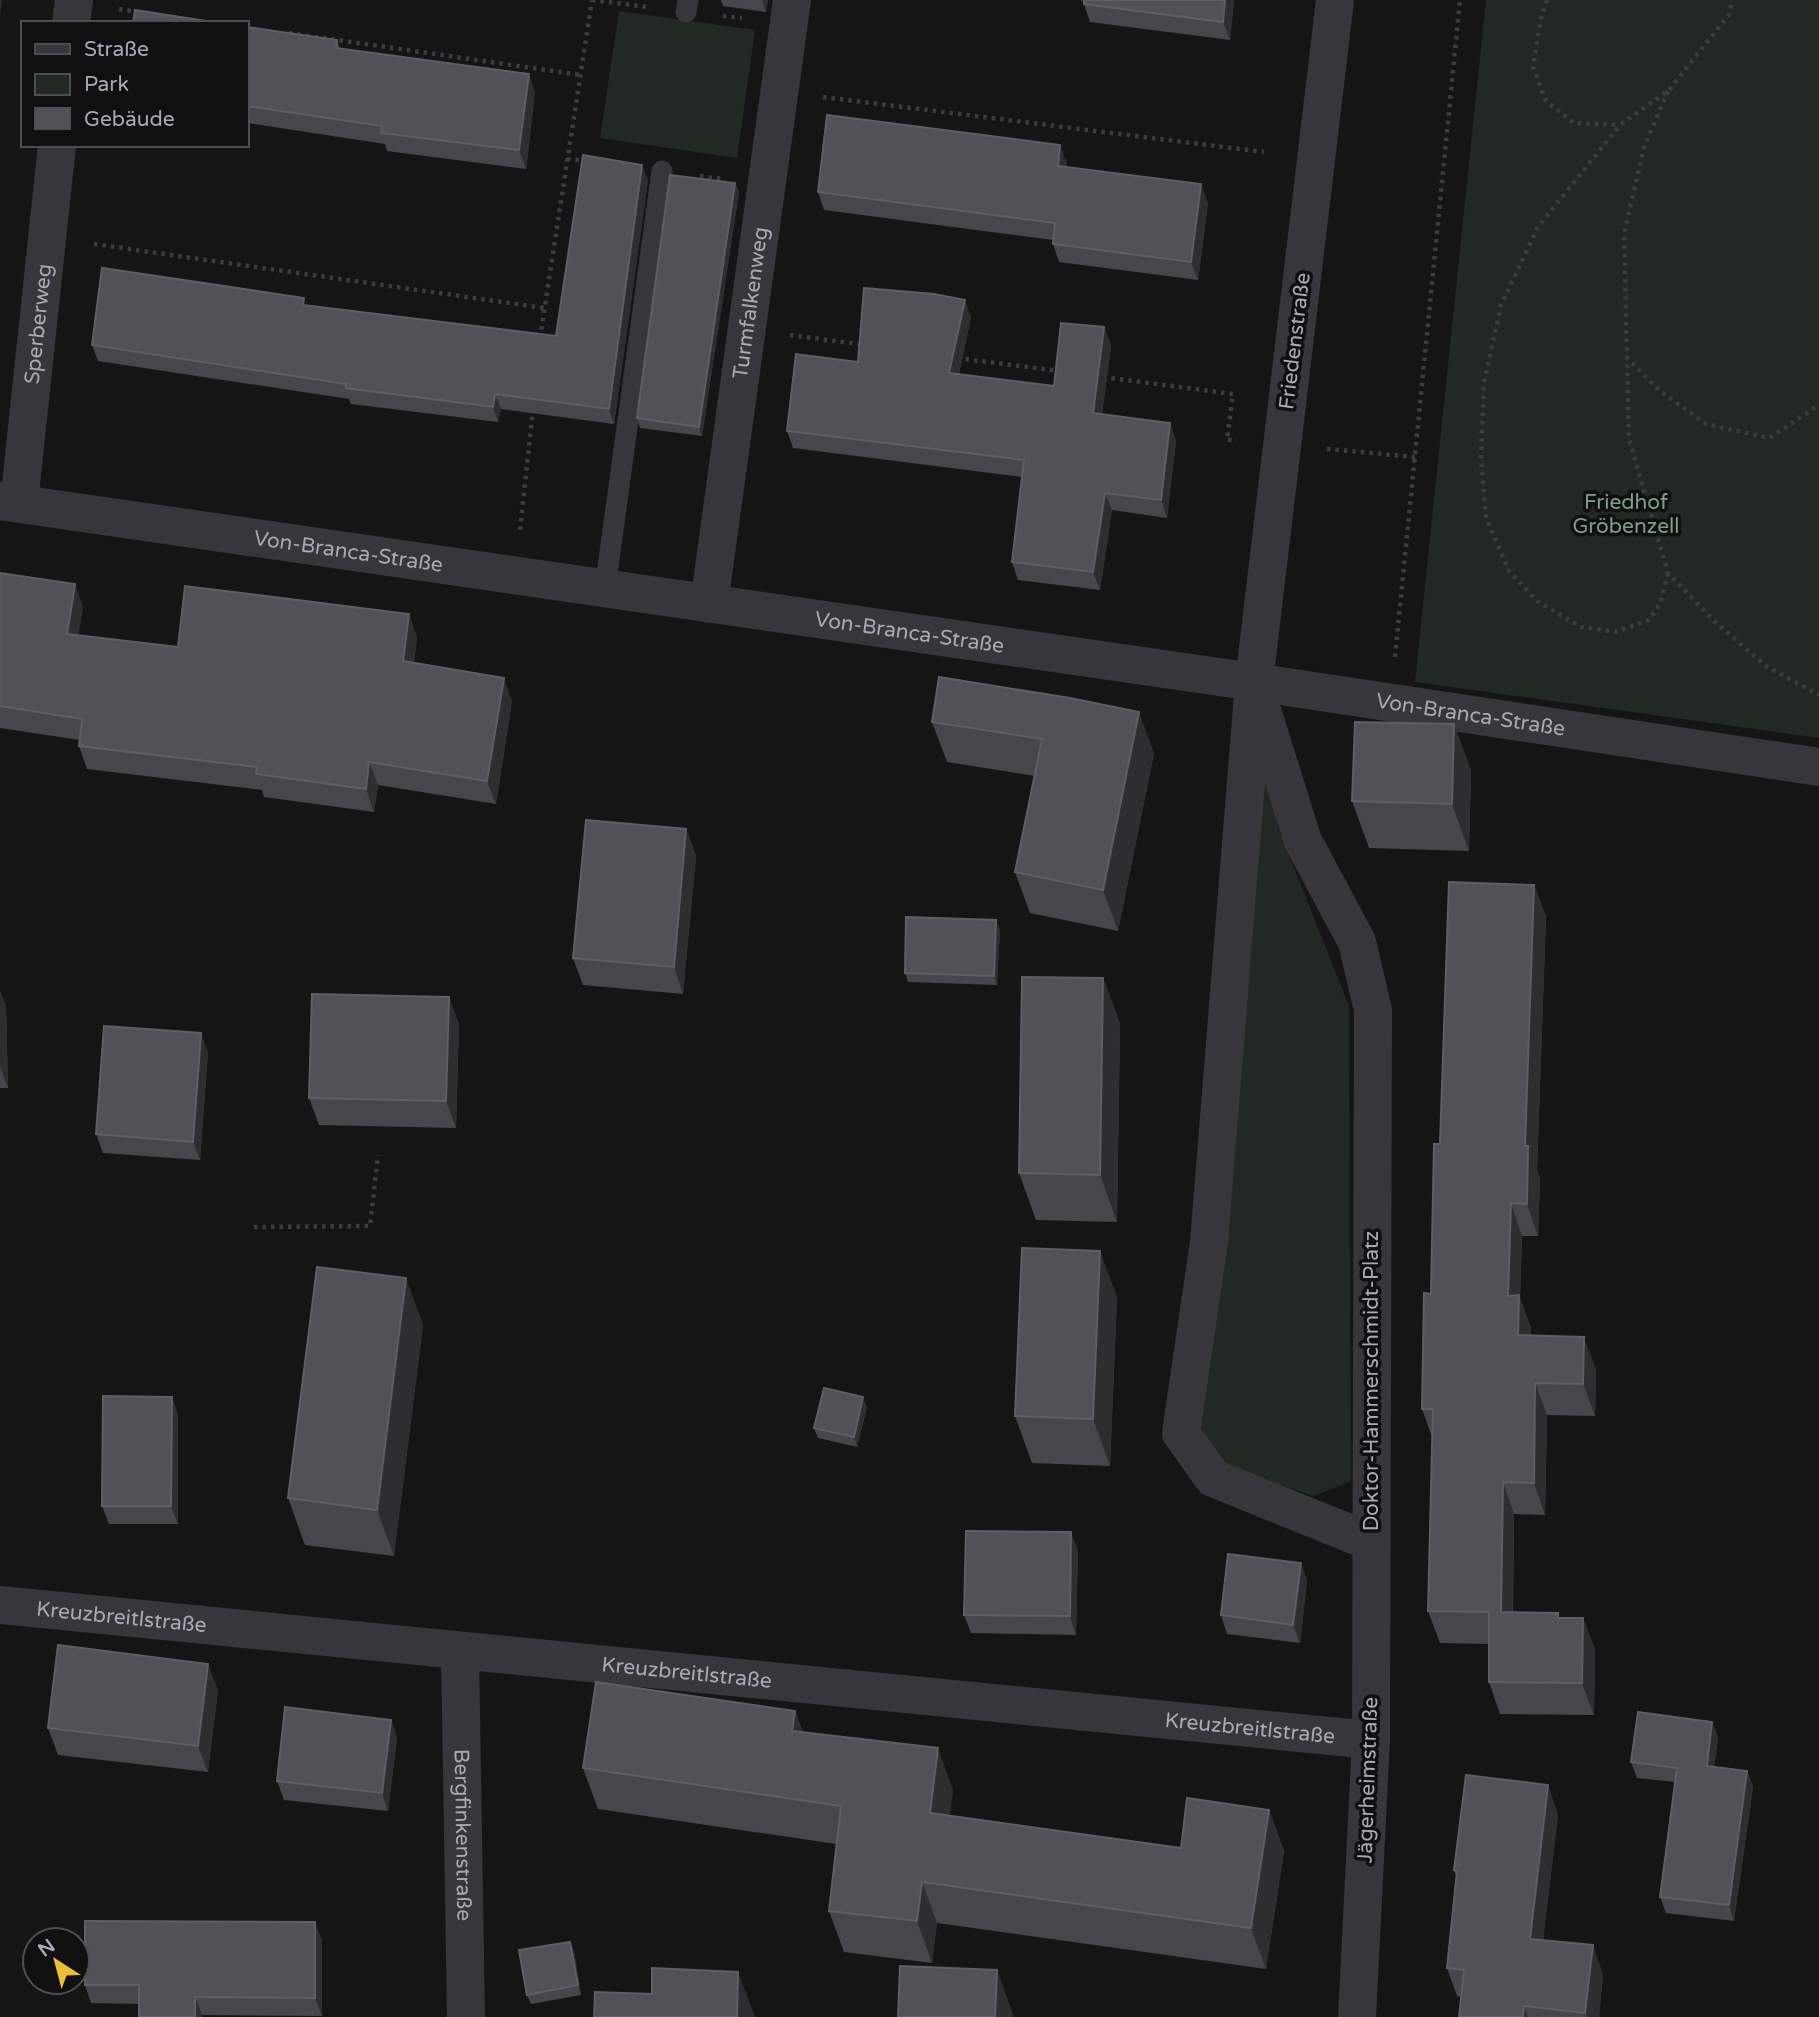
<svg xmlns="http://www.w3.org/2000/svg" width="1819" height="2017" font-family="'Varela Round',sans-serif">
<rect width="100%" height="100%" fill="#151516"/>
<g fill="#212922">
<polygon points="1486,0 1819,0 1819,738 1415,682"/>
<polygon points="619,11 755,30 737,158 600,138"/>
<polygon points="1258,714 1278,828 1349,1006 1351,1481 1314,1496 1221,1466 1194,1413"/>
</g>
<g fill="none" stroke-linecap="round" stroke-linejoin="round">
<g stroke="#3c3d42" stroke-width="4.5" stroke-dasharray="3.5 5" stroke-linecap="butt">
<polyline points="592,0 648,7"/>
<polyline points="1547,0 1541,18 1533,67 1546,101 1574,123 1619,125"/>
<polyline points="119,9 138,12"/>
<polyline points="723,16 742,18"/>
<polyline points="289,33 581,75"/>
<polyline points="1668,91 1644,147 1624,234 1629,439 1668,573 1715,622 1766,666 1819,695"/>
<polyline points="823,97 1264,152"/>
<polyline points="567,159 587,161"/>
<polyline points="700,176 722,179"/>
<polyline points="94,244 544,308"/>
<polyline points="790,335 865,345"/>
<polyline points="540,338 592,0"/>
<polyline points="1626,357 1659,390 1706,424 1769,438 1819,405"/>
<polyline points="957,358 1059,371"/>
<polyline points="1103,377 1233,394 1227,440 1237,440"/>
<polyline points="1327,449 1415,457"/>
<polyline points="520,530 533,409"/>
<polyline points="1668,573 1660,604 1649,620 1616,632 1581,627 1537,601 1509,571 1486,518 1481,458 1484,383 1501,305 1538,227 1620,125 1669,90 1728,16 1733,0"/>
<polyline points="1395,657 1460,0"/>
<polyline points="254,1227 370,1226 378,1155"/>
</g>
<g stroke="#36363b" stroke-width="21">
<polyline points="686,12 688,0"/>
<polyline points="605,589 662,171"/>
</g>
<g stroke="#36363b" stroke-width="38">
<polyline points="1335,0 1254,682 1209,1242 1181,1433 1213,1478 1371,1542"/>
<polyline points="71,23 74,0"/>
<path id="s1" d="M0 501 1254 682 1819 767"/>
<path id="s2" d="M19 503 57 145"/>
<path id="s3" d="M709 604 792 0"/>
<polyline points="1259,701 1303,841 1357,942 1373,1010 1371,1740 1357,2017"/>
<path id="s4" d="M0 1605 1371 1740"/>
<path id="s5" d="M460 1651 466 2017"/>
</g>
</g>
<g fill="#46464b">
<polygon points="721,0 768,0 766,12 723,6"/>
<polygon points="1080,0 1234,0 1230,40 1090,22 1084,4 1084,1"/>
<polygon points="247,27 337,40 340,49 535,92 526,169 387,151 385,144 247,123"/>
<polygon points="1067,163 1066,167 1208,203 1198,280 1059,262 1053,244 1053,240 824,210 818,192"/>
<polygon points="648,180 614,424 501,409 498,422 351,404 349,399 98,361 92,345 307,306 556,336"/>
<polygon points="735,183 739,192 702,436 640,428 637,418"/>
<polygon points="971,317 959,374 1054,386 1104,327 1111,345 1102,414 1170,423 1176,441 1167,518 1112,510 1100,590 1018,580 1012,562 1022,477 793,448 787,431 858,362"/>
<polygon points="0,573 83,607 78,635 178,647 417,637 414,663 512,701 496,804 378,785 374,812 264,797 262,790 87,769 79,746 80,740 0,728"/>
<polygon points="932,722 1154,753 1118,931 1030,913 1015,872 1035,776 947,762"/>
<polygon points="1454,724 1471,771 1469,851 1369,848 1352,801"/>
<polygon points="686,829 696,856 683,994 583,985 573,958"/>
<polygon points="1534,885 1546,917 1537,1170 1540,1178 1538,1236 1522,1236 1520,1298 1531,1328 1531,1336 1596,1369 1595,1416 1547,1415 1545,1515 1514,1514 1513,1613 1560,1618 1583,1618 1595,1650 1594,1715 1500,1714 1489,1682 1489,1644 1440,1643 1428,1611 1432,1437 1422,1409 1431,1294 1440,1144"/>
<polygon points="1000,929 997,985 908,982 905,973"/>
<polygon points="1103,978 1120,1024 1117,1222 1036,1220 1019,1173"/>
<polygon points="0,991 6,1006 8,1088 0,1088"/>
<polygon points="459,1024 456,1128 319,1125 309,1098"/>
<polygon points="208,1052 200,1160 103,1153 96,1134"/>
<polygon points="1117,1297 1110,1466 1032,1463 1015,1416"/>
<polygon points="423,1325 394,1556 305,1545 288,1498"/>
<polygon points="172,1397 178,1415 178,1524 109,1524 102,1506"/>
<polygon points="867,1407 857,1447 818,1438 814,1428"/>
<polygon points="1078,1550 1076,1635 971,1633 964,1615"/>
<polygon points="1301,1563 1307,1581 1300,1643 1227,1634 1221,1615"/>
<polygon points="218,1690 208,1772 58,1755 48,1728"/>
<polygon points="795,1711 803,1732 953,1790 949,1815 1181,1848 1269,1810 1284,1851 1266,1969 937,1923 932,1963 844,1952 829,1911 836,1844 598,1809 583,1768"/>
<polygon points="391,1720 397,1738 388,1811 284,1800 277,1781"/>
<polygon points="1712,1722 1718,1737 1714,1767 1747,1771 1753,1787 1734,1921 1666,1913 1660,1897 1675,1782 1637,1778 1631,1762"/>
<polygon points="1558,1814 1543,1940 1603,1974 1599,2017 1459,2017 1461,1997 1457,1996 1447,1968 1457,1878 1454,1870"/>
<polygon points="322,1940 322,2016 202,2015 139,2004 91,2003 85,1985"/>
<polygon points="570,1942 574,1951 581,1995 531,2004 527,1995"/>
</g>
<g fill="#2e2e31">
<polygon points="0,0 2,0 0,16"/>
<polygon points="762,0 768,0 766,12"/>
<polygon points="1225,0 1234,0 1230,40 1223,22"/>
<polygon points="529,74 535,92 526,169 519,150"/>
<polygon points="1060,145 1067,163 1064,184 1058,166"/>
<polygon points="642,165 648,180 614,424 609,409"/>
<polygon points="735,183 739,192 702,436 699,427"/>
<polygon points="1201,184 1208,203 1198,280 1191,262"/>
<polygon points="965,300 971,317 955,391 949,373"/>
<polygon points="1104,327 1111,345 1100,430 1093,413"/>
<polygon points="495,394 501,409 498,422 493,407"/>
<polygon points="1170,423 1176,441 1167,518 1161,500"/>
<polygon points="1105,493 1112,510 1100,590 1093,572"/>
<polygon points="75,584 83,607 75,657 67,634"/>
<polygon points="409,614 417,637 411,684 403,661"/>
<polygon points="504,678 512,701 496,804 487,781"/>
<polygon points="1139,712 1154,753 1118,931 1103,890"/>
<polygon points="1454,724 1471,771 1469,851 1452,804"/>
<polygon points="369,762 378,785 374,812 366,789"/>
<polygon points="686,829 696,856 683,994 674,967"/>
<polygon points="1534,885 1546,917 1537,1170 1540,1178 1538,1236 1527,1204 1525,1146"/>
<polygon points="996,920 1000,929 997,985 994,976"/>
<polygon points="1103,978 1120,1024 1117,1222 1100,1175"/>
<polygon points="0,991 6,1006 8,1088 0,1067"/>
<polygon points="449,997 459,1024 456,1128 446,1101"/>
<polygon points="201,1033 208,1052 200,1160 193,1142"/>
<polygon points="1511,1203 1522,1236 1520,1298 1531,1328 1530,1367 1518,1335 1508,1296"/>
<polygon points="1100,1251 1117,1297 1110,1466 1093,1419"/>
<polygon points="406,1278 423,1325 394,1556 377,1510"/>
<polygon points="1584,1337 1596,1369 1595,1416 1583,1384"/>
<polygon points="1535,1383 1547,1415 1545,1515 1534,1483"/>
<polygon points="172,1397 178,1415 178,1524 171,1506"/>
<polygon points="863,1397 867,1407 857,1447 854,1437"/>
<polygon points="1503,1482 1514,1514 1512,1644 1501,1612"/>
<polygon points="1071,1532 1078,1550 1076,1635 1070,1616"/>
<polygon points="1301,1563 1307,1581 1300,1643 1293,1625"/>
<polygon points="1583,1618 1595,1650 1594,1715 1582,1683"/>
<polygon points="208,1664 218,1690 208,1772 198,1746"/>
<polygon points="795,1711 810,1752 792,1731"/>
<polygon points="391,1720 397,1738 388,1811 382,1793"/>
<polygon points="1712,1722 1718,1737 1712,1781 1707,1766"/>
<polygon points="938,1748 953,1790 945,1854 930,1813"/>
<polygon points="1747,1771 1753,1787 1734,1921 1729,1905"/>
<polygon points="1548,1785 1558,1814 1540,1967 1530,1939"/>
<polygon points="1269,1810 1284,1851 1266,1969 1251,1928"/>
<polygon points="922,1882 937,1923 932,1963 917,1921"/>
<polygon points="315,1922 322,1940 322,2016 315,1998"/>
<polygon points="570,1942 574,1951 581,1995 578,1985"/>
<polygon points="1593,1945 1603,1974 1599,2017 1587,2017 1585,2013"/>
<polygon points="997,1970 1014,2017 995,2017"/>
<polygon points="738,1972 755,2017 737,2017"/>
<polygon points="195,1997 202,2015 202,2017 195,2017"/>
<polygon points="1524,2006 1528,2017 1523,2017"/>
</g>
<g fill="#515157" stroke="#5e5f66" stroke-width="2">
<polygon points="1084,0 1225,0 1223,22 1084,4"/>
<polygon points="135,10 219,23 133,23"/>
<polygon points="247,27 337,40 336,48 529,74 519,150 381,133 382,126 247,106"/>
<polygon points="827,115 1060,145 1058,166 1201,184 1191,262 1053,244 1055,223 818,192"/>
<polygon points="583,155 642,165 609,409 495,394 493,407 346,388 346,384 92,345 102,268 304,298 303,305 556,336"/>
<polygon points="670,175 735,183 699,427 637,418"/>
<polygon points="864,288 934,294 965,300 949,373 1054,386 1061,323 1104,327 1093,413 1170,423 1161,500 1105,493 1093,572 1012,562 1024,460 787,431 796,354 858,362"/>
<polygon points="0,573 75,584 67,634 178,647 185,586 409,614 403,661 504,678 487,781 369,762 366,789 256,774 257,767 79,746 82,719 0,706"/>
<polygon points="939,677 1070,698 1139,712 1103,890 1015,872 1042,739 932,722"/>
<polygon points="1355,722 1454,724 1452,804 1352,801"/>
<polygon points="586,820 686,829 674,967 573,958"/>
<polygon points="1449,882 1534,885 1525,1146 1528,1146 1527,1204 1511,1203 1508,1296 1519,1295 1518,1335 1584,1337 1583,1384 1535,1383 1534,1483 1503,1482 1501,1612 1558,1613 1558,1618 1583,1618 1582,1683 1489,1682 1489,1612 1428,1611 1433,1409 1422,1409 1424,1293 1431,1294 1434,1144 1440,1144"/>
<polygon points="906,917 996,920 994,976 905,973"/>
<polygon points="1022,977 1103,978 1100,1175 1019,1173"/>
<polygon points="312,994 449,997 446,1101 309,1098"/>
<polygon points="104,1026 201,1033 193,1142 96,1134"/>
<polygon points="1022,1248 1100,1251 1093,1419 1015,1416"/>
<polygon points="317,1267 406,1278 377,1510 288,1498"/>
<polygon points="824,1388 863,1397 854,1437 814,1428"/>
<polygon points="103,1396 172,1397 171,1506 102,1506"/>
<polygon points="966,1531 1071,1532 1070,1616 964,1615"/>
<polygon points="1228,1554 1301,1563 1293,1625 1221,1615"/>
<polygon points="58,1645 208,1664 198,1746 48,1728"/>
<polygon points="596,1682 795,1711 792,1731 938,1748 930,1813 1181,1848 1187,1798 1269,1810 1251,1928 922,1882 917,1921 829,1911 841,1806 583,1768"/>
<polygon points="285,1707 391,1720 382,1793 277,1781"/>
<polygon points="1638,1712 1712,1722 1707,1766 1747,1771 1729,1905 1660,1897 1677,1768 1631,1762"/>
<polygon points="1466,1775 1548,1785 1530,1939 1593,1945 1585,2013 1524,2006 1523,2017 1459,2017 1464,1970 1447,1968 1457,1871 1454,1870"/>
<polygon points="85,1921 315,1922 315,1998 195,1997 195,2017 139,2017 139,1985 85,1985"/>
<polygon points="570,1942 578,1985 527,1995 519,1950"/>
<polygon points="900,1966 997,1970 995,2017 898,2017"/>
<polygon points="652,1968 738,1972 737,2017 594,2017 595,1992 652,1994"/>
</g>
<g text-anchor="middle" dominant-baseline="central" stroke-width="7" stroke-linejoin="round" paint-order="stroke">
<g font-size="21" fill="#a7aab6" stroke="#101011">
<text stroke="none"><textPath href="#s3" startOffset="304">Turmfalkenweg</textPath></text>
<text stroke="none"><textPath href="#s2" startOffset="180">Sperberweg</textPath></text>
<text transform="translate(1295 341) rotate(-83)">Friedenstraße</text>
<text stroke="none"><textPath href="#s1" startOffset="352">Von-Branca-Straße</textPath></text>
<text stroke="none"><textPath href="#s1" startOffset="919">Von-Branca-Straße</textPath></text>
<text stroke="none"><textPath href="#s1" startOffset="1486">Von-Branca-Straße</textPath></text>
<text transform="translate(1371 1381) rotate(-90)">Doktor-Hammerschmidt-Platz</text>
<text stroke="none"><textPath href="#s4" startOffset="122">Kreuzbreitlstraße</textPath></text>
<text stroke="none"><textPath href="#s4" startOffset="690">Kreuzbreitlstraße</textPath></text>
<text stroke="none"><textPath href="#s4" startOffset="1256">Kreuzbreitlstraße</textPath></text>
<text transform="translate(1368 1780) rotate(-88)">Jägerheimstraße</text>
<text stroke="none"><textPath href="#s5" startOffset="184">Bergfinkenstraße</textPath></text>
</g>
<g font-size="21" fill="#7fa084" stroke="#101011">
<text x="1626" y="502">Friedhof<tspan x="1626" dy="24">Gröbenzell</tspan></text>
</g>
</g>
<rect x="21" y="21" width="228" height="126" fill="#101011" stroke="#4c4e53" stroke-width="2"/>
<rect x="35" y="44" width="35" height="10" fill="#36363b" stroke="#4c4e53" stroke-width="2"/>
<text x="84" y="56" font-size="21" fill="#a7aab6">Straße</text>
<rect x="35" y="74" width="35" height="21" fill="#212922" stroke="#4c4e53" stroke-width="2"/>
<text x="84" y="91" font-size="21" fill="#a7aab6">Park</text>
<rect x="35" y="108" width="35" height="21" fill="#515157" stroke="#4c4e53" stroke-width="2"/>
<text x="84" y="126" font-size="21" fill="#a7aab6">Gebäude</text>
<g transform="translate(56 1961) rotate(324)"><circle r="33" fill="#101011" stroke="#4c4e53" stroke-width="2"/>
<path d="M0-5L12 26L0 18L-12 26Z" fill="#e9be3a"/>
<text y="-10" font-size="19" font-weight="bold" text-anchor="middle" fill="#a7aab6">N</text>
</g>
</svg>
